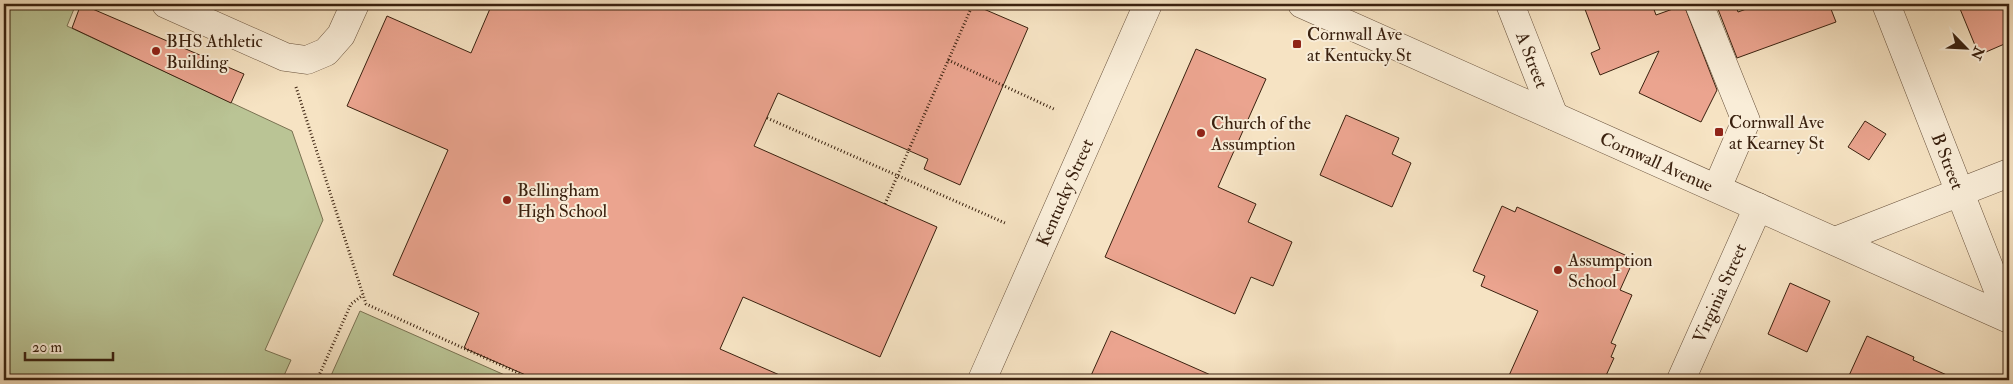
<svg xmlns="http://www.w3.org/2000/svg" width="2013" height="384" font-family="'IM FELL Double Pica',serif">
<rect width="100%" height="100%" fill="#f6e3c3"/>
<filter id="stains"><feTurbulence type="fractalNoise" baseFrequency=".004" numOctaves="4"/><feColorMatrix values="0 0 0 0 .2 0 0 0 0 .09 0 0 0 0 .02 0 0 0 .5 -.17"/></filter>
<radialGradient id="worn" r=".72"><stop offset=".6" stop-color="#630" stop-opacity="0"/><stop offset="1" stop-color="#630" stop-opacity=".3"/></radialGradient>
<g fill="#bac495" stroke="#7a7252">
<polygon points="4,4 76,4 67,26 292,131 323,220 265,350 291,360 282,380 4,380"/>
<polygon points="360,311 516,380 329,380"/>
</g>
<g fill="#eba48f" stroke="#3a210f">
<polygon points="81,4 244,74 231,103 72,28"/>
<polygon points="492,4 972,4 1028,28 960,185 924,169 928,159 778,93 754,146 937,227 880,357 743,297 720,349 791,380 537,380 464,348 479,313 393,275 448,150 347,106 387,16 471,53"/>
<polygon points="1583,4 1652,4 1656,15 1684,5 1717,90 1701,122 1639,93 1659,51 1600,75 1591,53 1600,49"/>
<polygon points="1716,4 1735,4 1738,12 1760,4 1829,4 1836,22 1737,58"/>
<polygon points="1958,4 2009,4 2009,42 1979,55"/>
<polygon points="1196,49 1266,79 1218,187 1256,204 1248,222 1292,242 1273,286 1251,277 1235,314 1105,257"/>
<polygon points="1346,115 1399,138 1392,154 1411,163 1392,207 1320,175"/>
<polygon points="1865,121 1886,134 1869,160 1848,147"/>
<polygon points="1502,206 1515,212 1517,207 1634,259 1620,290 1632,295 1611,343 1616,345 1611,357 1614,358 1604,380 1507,380 1538,311 1481,286 1485,276 1473,271"/>
<polygon points="1790,283 1830,301 1807,352 1768,334"/>
<polygon points="1111,331 1222,380 1089,380"/>
<polygon points="1867,336 1914,357 1913,360 1958,380 1847,380"/>
</g>
<g fill="none" stroke-linecap="round" stroke-linejoin="round">
<g stroke="#69523c" stroke-width="29">
<g id="minor">
<polyline points="166,4 285,57 307,60 326,52 341,35 355,4"/>
<path id="s1" d="M1302 4 2009 319"/>
<path id="s2" d="M1510 4 1554 116"/>
<polyline points="1699,4 1746,121 1717,188"/>
<path id="s3" d="M1886 4 2009 318"/>
<polyline points="1835,241 2009,173"/>
<path id="s4" d="M982 380 1148 4"/>
<path id="s5" d="M1681 380 1758 207"/>
</g>
</g>
<g stroke="#3a210f" stroke-width="3" stroke-dasharray="1 2.5" stroke-linecap="butt">
<polyline points="948,60 1056,110"/>
<polyline points="296,87 366,304 534,380"/>
<polyline points="767,118 1005,223"/>
<polyline points="885,204 973,4"/>
<polyline points="317,380 351,304 363,295"/>
</g>
<use href="#minor" stroke="#f9edd8" stroke-width="28"/>
</g>
<g fill="#8f2418" stroke="#f9edd8" stroke-width="2">
<rect x="1292" y="39" width="10" height="10" rx="2.5"/>
<circle cx="156" cy="51" r="5"/>
<rect x="1714" y="127" width="10" height="10" rx="2.5"/>
<circle cx="1201" cy="133" r="5"/>
<circle cx="507" cy="200" r="5"/>
<circle cx="1558" cy="270" r="5"/>
</g>
<g text-anchor="middle" dominant-baseline="central" stroke-width="4" stroke-linejoin="round" paint-order="stroke">
<g font-size="18" fill="#3a210f" stroke="#f9edd8" text-anchor="start">
<text x="1307" y="34">Cornwall Ave<tspan x="1307" dy="21">at Kentucky St</tspan></text>
<text x="166" y="41">BHS Athletic<tspan x="166" dy="21">Building</tspan></text>
<text x="1729" y="122">Cornwall Ave<tspan x="1729" dy="21">at Kearney St</tspan></text>
<text x="1211" y="123">Church of the<tspan x="1211" dy="21">Assumption</tspan></text>
<text x="517" y="190">Bellingham<tspan x="517" dy="21">High School</tspan></text>
<text x="1568" y="260">Assumption<tspan x="1568" dy="21">School</tspan></text>
</g>
<g font-size="18" fill="#3a210f" stroke="#f9edd8">
<text stroke="none"><textPath href="#s2" startOffset="60">A Street</textPath></text>
<text stroke="none"><textPath href="#s1" startOffset="388">Cornwall Avenue</textPath></text>
<text stroke="none"><textPath href="#s3" startOffset="169">B Street</textPath></text>
<text stroke="none"><textPath href="#s4" startOffset="205">Kentucky Street</textPath></text>
<text stroke="none"><textPath href="#s5" startOffset="95">Virginia Street</textPath></text>
</g>
</g>
<rect width="2013" height="384" fill="none" stroke="#f6e3c3" stroke-width="20"/>
<rect x="5" y="5" width="2003" height="374" fill="none" stroke="#3a210f" stroke-width="2.5"/>
<rect x="10" y="10" width="1993" height="364" fill="none" stroke="#3a210f"/>
<g transform="translate(1966 48) rotate(114)" stroke="#f9edd8" stroke-width="4" paint-order="stroke">
<path d="M0-4L9 19L0 12L-9 19Z" fill="#3a210f"/>
<text y="-8" font-size="14" font-weight="bold" text-anchor="middle" fill="#3a210f">N</text>
</g>
<path d="M25 352v8h88v-8" fill="none" stroke="#3a210f" stroke-width="2.5"/>
<text x="32" y="352" font-size="15" fill="#3a210f" stroke="#f9edd8" stroke-width="4" paint-order="stroke">20 m</text>
<rect width="100%" height="100%" filter="url(#stains)"/>
<rect width="100%" height="100%" fill="url(#worn)"/>
</svg>
